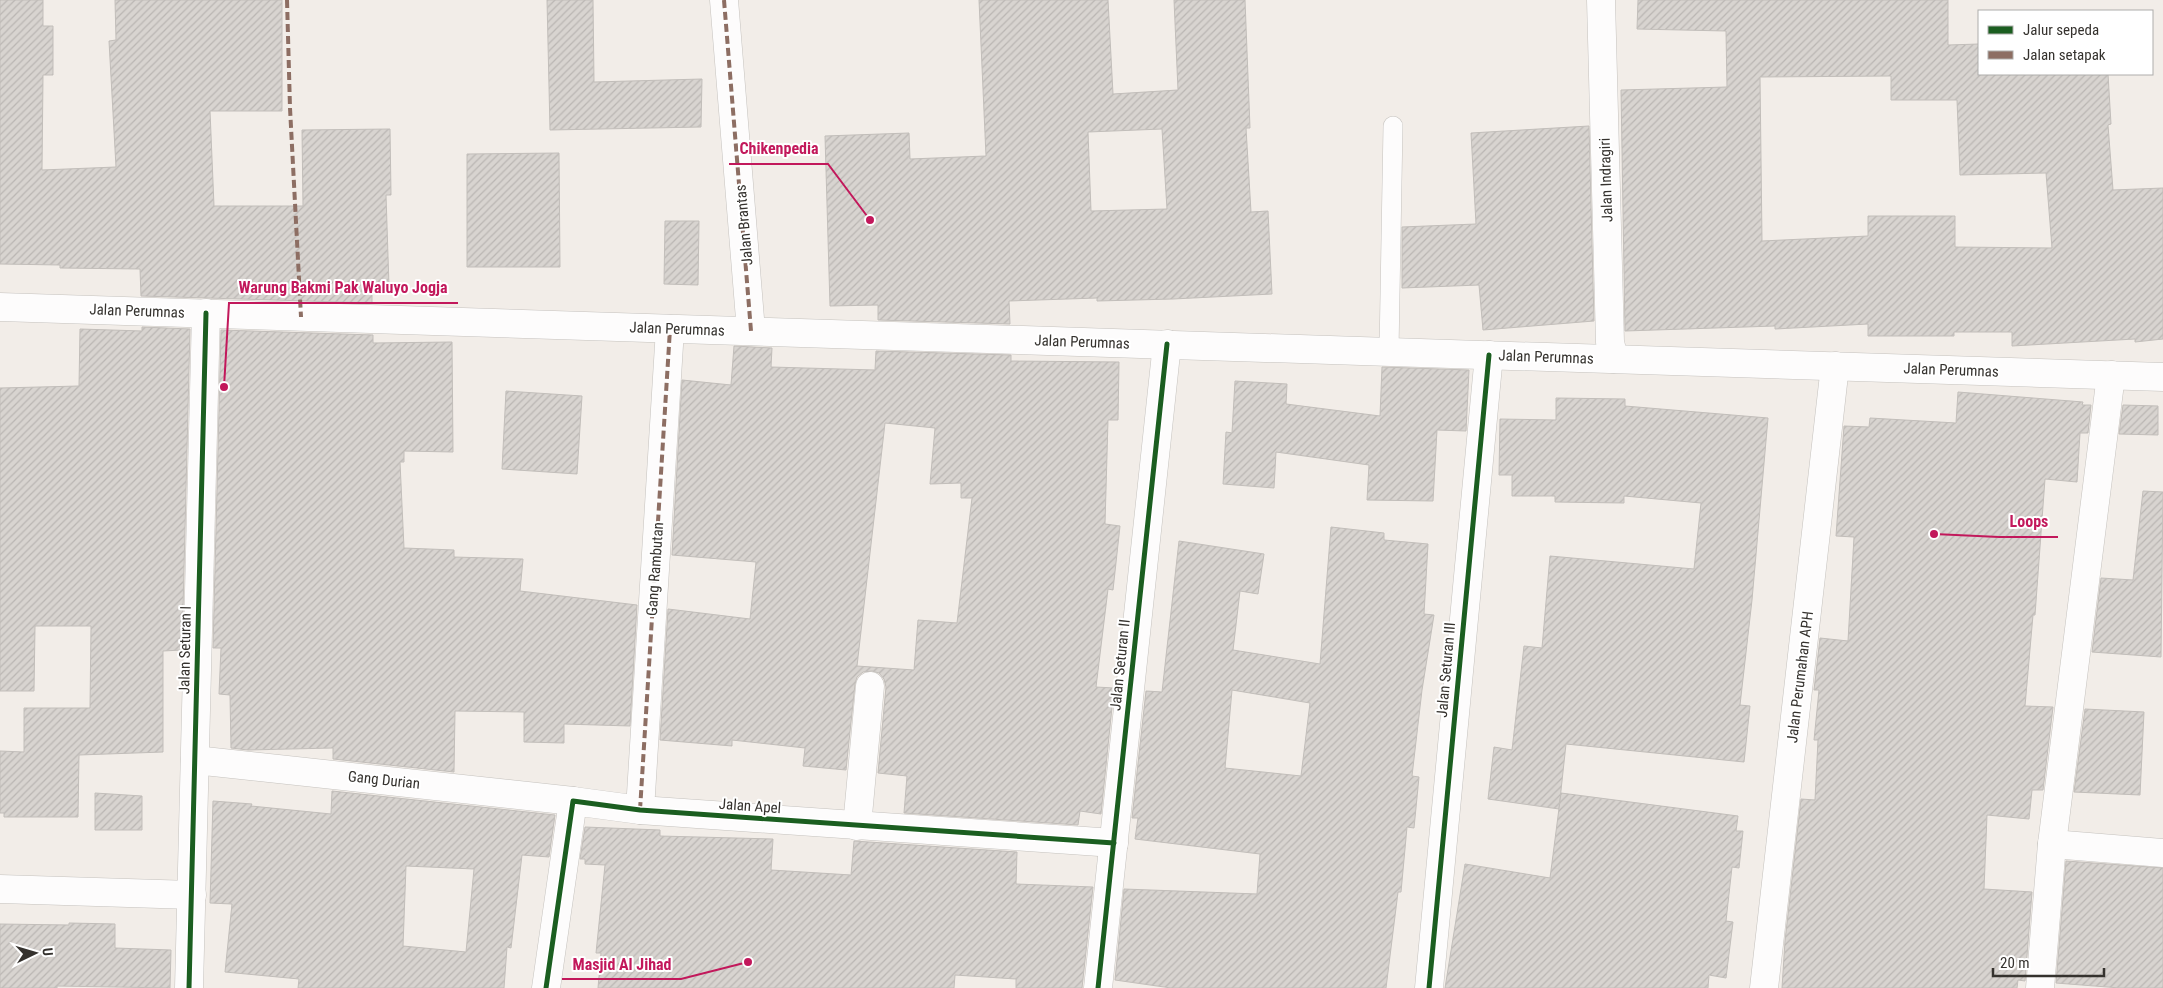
<svg xmlns="http://www.w3.org/2000/svg" width="2163" height="988" font-family="'Roboto Condensed',sans-serif">
<defs>
<pattern id="building-hatch" width="6" height="6" patternUnits="userSpaceOnUse" patternTransform="scale(1.25)"><rect width="6" height="6" fill="#d8d4d0"/><path d="M-1 1l2-2M0 6l6-6M5 7l2-2" fill="none" stroke="#bab6b3"/></pattern>
</defs>
<rect width="100%" height="100%" fill="#f2ede8"/>
<g fill="url(#building-hatch)" stroke="#c2beba" fill-rule="evenodd">
<polygon points="0,0 43,0 43,26 53,26 53,75 43,75 42,170 116,167 109,41 116,40 115,0 282,0 282,111 210,111 214,206 303,206 302,130 390,129 391,195 386,195 389,286 372,287 372,303 141,296 140,269 60,268 60,265 0,264"/>
<polygon points="547,0 593,0 594,82 702,79 701,127 550,130"/>
<path d="M979 0H1108L1113 94 1178 90 1174 0H1245L1250 128H1246L1251 212 1268 211 1272 294 1173 299 1097 301V298L1009 301 1010 324 878 320V305L830 306 825 136 909 133 910 159 986 156ZM1162 129 1167 209 1091 211 1088 132Z"/>
<path d="M1638 0H1948V45L1979 44V74H2108L2111 124 2108 125 2113 190 2163 188V339L2135 342V339L2012 346V332H1954V336H1868V324L1775 329V326L1625 331 1621 90 1727 87 1726 31 1637 29ZM1891 76V100H1957L1960 175 2046 173 2052 248 1955 247V216H1868V236L1762 241 1760 77Z"/>
<polygon points="1589,126 1594,321 1483,330 1479,285 1402,288 1402,227 1476,224 1471,133"/>
<polygon points="559,153 560,267 467,267 467,154"/>
<polygon points="665,221 699,221 698,285 664,284"/>
<polygon points="142,327 190,329 182,650 163,651 163,752 79,755 78,817 4,817 4,813 0,813 0,751 24,752 24,708 90,708 91,626 35,626 34,691 0,691 0,388 79,386 80,329 142,331"/>
<polygon points="221,330 373,335 373,343 452,342 453,452 404,451 404,462 400,462 404,548 454,550 454,557 523,559 520,591 637,605 630,726 564,724 564,743 524,742 524,712 455,711 454,772 333,759 333,748 248,750 231,748 230,695 219,694 221,648 213,648"/>
<path d="M734 346 772 348 771 367 875 370 876 351 1011 355V361L1119 362 1118 420H1108L1105 524 1120 526 1113 590 1108 589 1096 687 1114 688 1101 814 1080 811 1078 825 904 813 907 776 878 773 886 687 884 679 879 673 872 671 863 672 857 677 855 684 846 770 803 766 805 748 732 740V746L660 740 668 609 750 619 756 562 672 555 682 380 731 385ZM885 423 935 428 930 484 961 483V498H972L957 623 918 620 914 670 857 666Z"/>
<polygon points="1382,367 1469,370 1466,431 1437,430 1433,501 1367,500 1369,465 1276,452 1274,488 1223,484 1226,432 1232,433 1235,381 1287,384 1286,404 1380,416"/>
<polygon points="506,391 582,396 577,474 502,469"/>
<polygon points="1958,392 2083,402 2082,405 2091,405 2088,433 2080,433 2077,482 2045,479 2035,615 2033,615 2025,706 2053,707 2043,790 2032,790 2029,819 1987,815 1984,889 2032,892 2025,981 2018,980 2017,988 1782,988 1785,941 1801,799 1815,800 1818,740 1814,740 1819,690 1814,690 1820,638 1848,641 1854,537 1836,536 1844,426 1869,427 1870,418 1956,423"/>
<polygon points="1556,398 1625,399 1625,406 1768,418 1752,600 1740,705 1750,706 1744,762 1566,744 1559,809 1488,799 1494,747 1512,750 1524,646 1542,648 1550,556 1694,569 1701,503 1624,496 1624,503 1555,502 1555,496 1512,496 1512,475 1499,475 1500,419 1556,420"/>
<polygon points="2123,405 2158,406 2158,435 2119,434"/>
<polygon points="2143,491 2163,492 2161,657 2092,652 2101,578 2133,580"/>
<path d="M1331 527 1384 533V540L1428 544 1424 614 1434 615 1422 690 1412 776 1419 777 1414 828 1407 827 1401 892H1398L1386 988H1171L1115 980 1124 889 1257 894 1260 854 1135 839 1138 818H1132L1146 691 1162 692 1179 541 1264 554 1258 594 1240 591 1233 650 1320 664ZM1232 690 1310 703 1301 776 1225 768Z"/>
<polygon points="2085,709 2144,712 2140,795 2074,792"/>
<path d="M332 791 555 815 549 857 522 855 511 948 507 947 504 988H298L299 979 225 972 232 904 210 903 213 801 252 804 251 806 331 814ZM406 866 474 869 466 952 403 946Z"/>
<polygon points="95,793 142,796 142,830 95,830"/>
<polygon points="1561,793 1738,816 1736,831 1743,831 1739,868 1732,867 1726,921 1733,922 1726,978 1709,975 1708,988 1445,988 1465,864 1550,878"/>
<polygon points="585,827 660,830 660,836 773,839 771,870 851,875 854,841 1017,852 1016,884 1093,887 1082,988 1016,988 1016,979 955,975 954,988 598,988 601,953 596,953 605,865 585,864 585,859 580,859"/>
<polygon points="2066,861 2163,868 2163,988 2120,988 2056,983"/>
<polygon points="69,923 115,924 115,948 171,950 170,988 57,986 57,988 0,988 0,924 69,925"/>
</g>
<g fill="none" stroke-linecap="round" stroke-linejoin="round">
<g stroke="#c5c2be" stroke-width="20">
<polyline id="lane" points="1389,351 1393,126"/>
</g>
<g stroke="#c5c2be" stroke-width="29">
<g id="street">
<polyline points="724,0 751,331"/>
<polyline points="1601,0 1610,342 1614,359"/>
<polyline points="195,760 573,801"/>
<polyline points="640,810 670,329"/>
<polyline points="857,826 870,686"/>
<polyline points="2052,844 2163,853"/>
<polyline points="0,889 192,895"/>
<polyline points="189,988 206,313"/>
<polyline points="546,988 573,801 640,810 1114,843"/>
<polyline points="1098,988 1167,344"/>
<polyline points="1429,988 1489,355"/>
<polyline points="1764,988 1835,366"/>
<polyline points="2040,988 2052,844 2111,375"/>
</g>
</g>
<g stroke="#c5c2be" stroke-width="29">
<polyline id="secondary" points="0,307 2163,377"/>
</g>
<use href="#lane" stroke="#fdfcfc" stroke-width="19"/>
<use href="#street" stroke="#fdfcfc" stroke-width="28"/>
<use href="#secondary" stroke="#fdfcfc" stroke-width="28"/>
<g stroke="#8d6e63" stroke-width="4" stroke-dasharray="8 4" stroke-linecap="butt">
<polyline points="287,0 290,108 301,317"/>
<polyline points="724,0 751,331"/>
<polyline points="640,810 670,329"/>
</g>
<g stroke="#fff" stroke-width="8">
<g id="cycleway">
<polyline points="189,988 206,313"/>
<polyline points="546,988 573,801 640,810 1114,843"/>
<polyline points="1098,988 1167,344"/>
<polyline points="1429,988 1489,355"/>
</g>
</g>
<use href="#cycleway" stroke="#1b5e20" stroke-width="5"/>
</g>
<g text-anchor="middle" dominant-baseline="central" stroke-width="4" stroke-linejoin="round" paint-order="stroke">
<g font-size="15" fill="#35322e" stroke="#fff">
<text transform="translate(1606 180) rotate(-92)">Jalan Indragiri</text>
<text transform="translate(744 225) rotate(-95)">Jalan Brantas</text>
<text transform="translate(137 311) rotate(2)">Jalan Perumnas</text>
<text transform="translate(677 329) rotate(2)">Jalan Perumnas</text>
<text transform="translate(1082 342) rotate(2)">Jalan Perumnas</text>
<text transform="translate(1546 357) rotate(2)">Jalan Perumnas</text>
<text transform="translate(1951 370) rotate(2)">Jalan Perumnas</text>
<text transform="translate(655 569) rotate(-86)">Gang Rambutan</text>
<text transform="translate(185 650) rotate(-89)">Jalan Seturan I</text>
<text transform="translate(1120 665) rotate(-84)">Jalan Seturan II</text>
<text transform="translate(1446 670) rotate(-85)">Jalan Seturan III</text>
<text transform="translate(1800 677) rotate(-83)">Jalan Perumahan APH</text>
<text transform="translate(384 780) rotate(6)">Gang Durian</text>
<text transform="translate(750 806) rotate(4)">Jalan Apel</text>
</g>
</g>
<path fill="none" stroke="#c2185b" stroke-width="2" d="M870 220L828 164H729M224 387L229 303H458M1934 534L1999 537H2058M748 962L681 979H562"/>
<g fill="#c2185b" stroke="#fff" stroke-width="2">
<circle cx="870" cy="220" r="5"/>
<circle cx="224" cy="387" r="5"/>
<circle cx="1934" cy="534" r="5"/>
<circle cx="748" cy="962" r="5"/>
</g>
<g font-size="16" text-anchor="middle" font-weight="bold" fill="#c2185b" stroke="#fff" stroke-width="4" stroke-linejoin="round" paint-order="stroke">
<text x="779" y="154">Chikenpedia</text>
<text x="343" y="293">Warung Bakmi Pak Waluyo Jogja</text>
<text x="2029" y="527">Loops</text>
<text x="622" y="970">Masjid Al Jihad</text>
</g>
<rect x="1978" y="10" width="175" height="65" fill="#ffffff" stroke="#aeadab"/>
<rect x="1988" y="26" width="25" height="8" fill="#1b5e20" stroke="#aeadab"/>
<text x="2023" y="35" font-size="15" fill="#35322e">Jalur sepeda</text>
<rect x="1988" y="51" width="25" height="8" fill="#8d6e63" stroke="#aeadab"/>
<text x="2023" y="60" font-size="15" fill="#35322e">Jalan setapak</text>
<g transform="translate(35 953) rotate(85)" stroke="#ffffff" stroke-width="4" paint-order="stroke">
<path d="M0-4L9 19L0 12L-9 19Z" fill="#35322e"/>
<text y="-8" font-size="14" font-weight="bold" text-anchor="middle" fill="#35322e">U</text>
</g>
<path d="M1993 968v8h111v-8" fill="none" stroke="#35322e" stroke-width="2.5"/>
<text x="2000" y="968" font-size="15" fill="#35322e" stroke="#ffffff" stroke-width="4" paint-order="stroke">20 m</text>
</svg>
